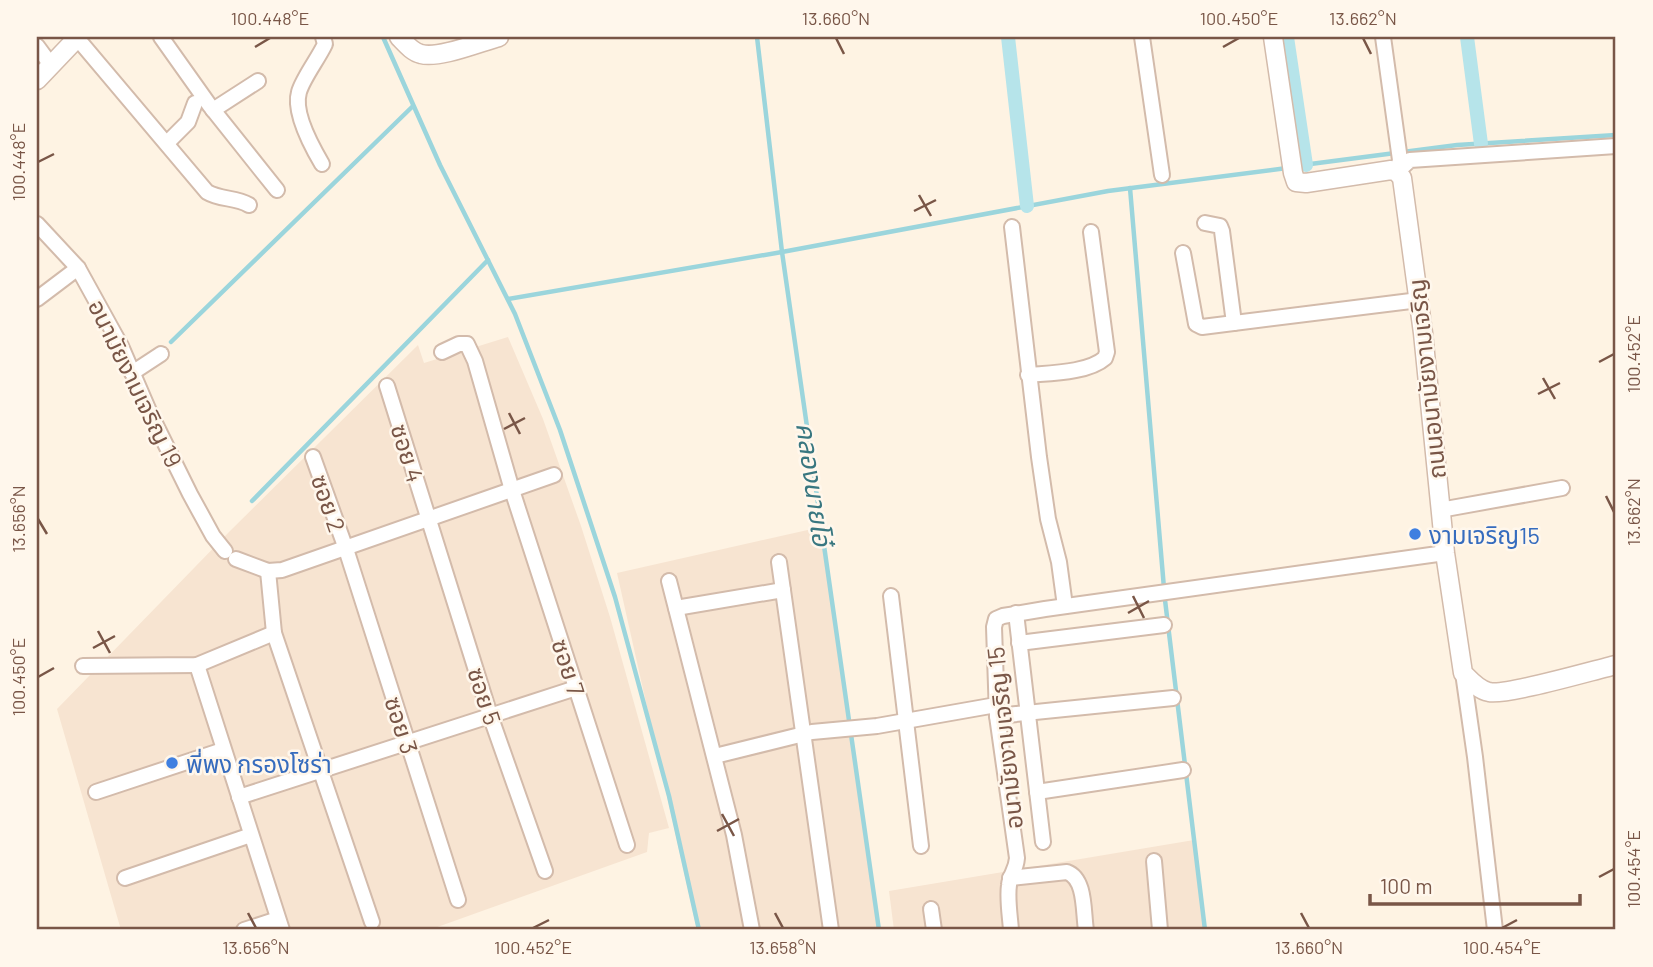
<svg xmlns="http://www.w3.org/2000/svg" width="1653" height="967" font-family="Barlow,'Noto Sans Thai',sans-serif">
<rect width="100%" height="100%" fill="#fef3e3"/>
<g fill="#f7e4d1">
<polygon points="508,337 543,419 581,526 610,617 669,828 649,833 647,852 429,930 121,930 57,709 229,532 418,345 424,363"/>
<polygon points="821,527 880,930 697,930 617,573"/>
<polygon points="1194,840 1205,930 894,930 889,891"/>
</g>
<g fill="none" stroke-linecap="round" stroke-linejoin="round">
<g stroke="#9bd5dc" stroke-width="4.5">
<polyline points="383,37 440,165 515,314 560,430 615,597 669,796 699,930"/>
<polyline points="757,37 782,252 879,930"/>
<polyline points="1295,166 1457,145 1616,135"/>
<polyline points="1130,188 1165,600 1205,930"/>
<polyline points="508,299 782,252 1108,191 1287,168"/>
<polyline points="171,342 413,106"/>
<polyline points="252,501 488,260"/>
</g>
<g stroke="#b6e4ea" stroke-width="14">
<polyline points="1008,37 1027,206"/>
<polyline points="1287,37 1306,165"/>
<polyline points="1467,37 1481,144"/>
</g>
<g stroke="#d3bbab" stroke-width="18">
<g id="minor">
<polyline points="161,37 210,106 277,190"/>
<polyline points="1142,37 1162,175"/>
<polyline points="1383,37 1400,160 1397,172"/>
<path d="M77 38 207 192C220 200 236 197 249 205"/>
<polyline points="37,46 51,65"/>
<polyline points="213,110 258,81"/>
<polyline points="167,143 188,122 195,103"/>
<path d="M322 164C312 147 293 112 299 92 303 78 318 59 325 44L323 37"/>
<polyline points="1397,172 1410,160 1616,146"/>
<polyline points="1205,223 1220,226 1222,231 1234,323"/>
<polyline points="37,224 78,268 121,346 149,411 190,494 213,536 225,551"/>
<polyline points="1012,227 1039,457 1048,519 1059,562 1065,606"/>
<polyline points="1183,253 1196,324 1202,327 1419,300"/>
<polyline points="37,299 78,268"/>
<polyline points="442,352 459,344 467,344 475,361 512,490 627,845"/>
<polyline points="132,373 161,354"/>
<path d="M1028 375C1050 373 1088 373 1105 358L1107 352 1091 232"/>
<polyline points="387,386 490,715 545,871"/>
<polyline points="313,457 346,549 458,900"/>
<polyline points="1440,510 1562,488"/>
<polyline points="236,559 268,571 282,570 554,475"/>
<polyline points="779,562 831,930"/>
<polyline points="268,571 274,633 372,922"/>
<polyline points="669,581 734,835 752,930"/>
<polyline points="891,596 921,846"/>
<polyline points="676,608 783,590"/>
<polyline points="1016,613 1043,842"/>
<polyline points="1019,643 1164,625"/>
<polyline points="197,665 282,930"/>
<polyline points="83,666 197,665 274,633"/>
<polyline points="1463,673 1475,757 1495,930"/>
<polyline points="997,716 1173,698"/>
<polyline points="715,756 812,732 877,726 996,705"/>
<polyline points="96,792 223,750"/>
<polyline points="1037,792 1183,770"/>
<polyline points="239,797 576,688"/>
<polyline points="1154,861 1160,930"/>
<polyline points="125,878 251,835"/>
<path d="M1010 878 1067 872C1086 879 1083 912 1086 930"/>
<polyline points="931,909 934,930"/>
<polyline points="244,930 278,919"/>
<path d="M1011 930C1010 916 1007 899 1009 885 1010 874 1016 871 1017 858L997 716 994 627 996 619 1003 616 1045 609 1445 553"/>
</g>
</g>
<g stroke="#d3bbab" stroke-width="21">
<g id="tertiary">
<path d="M399 37C405 43 412 52 421 54 439 59 480 42 499 37"/>
<path d="M1273 37 1293 173 1296 182 1306 183 1391 170 1397 172 1402 178 1423 333 1445 553 1463 673C1470 680 1478 690 1489 692 1506 696 1594 670 1616 665"/>
<polyline points="37,80 78,37"/>
</g>
</g>
<use href="#minor" stroke="#fff" stroke-width="14"/>
<use href="#tertiary" stroke="#fff" stroke-width="18"/>
</g>
<path fill="none" stroke="#795647" stroke-width="2.5" d="M836 38 844 54M1363 38 1371 54M255 47 270 38M1223 47 1239 38M38 162 54 154M919 195 931 216M914 211 936 200M1599 362 1614 354M1543 378 1555 399M1538 394 1560 383M509 413 520 434M504 429 525 418M1606 496 1614 512M38 519 47 534M1133 596 1144 618M1128 613 1149 601M98 631 110 653M93 648 115 636M38 677 54 668M722 814 734 836M717 831 739 819M1599 877 1614 869M248 913 256 928M775 913 783 928M1301 913 1309 928M533 928 549 920M1502 928 1517 920"/>
<g fill="#3f7fe0" stroke="#fff7ec" stroke-width="2.5">
<circle cx="1415" cy="534" r="7"/>
<circle cx="172" cy="763" r="7"/>
</g>
<g text-anchor="middle" dominant-baseline="central" stroke-width="5" stroke-linejoin="round" paint-order="stroke">
<g font-size="24" fill="#795647" stroke="#fff7ec">
<text transform="translate(1426 379) rotate(-96)">ถนนอนามัยงามเจริญ</text>
<text transform="translate(136 383) rotate(64)">อนามัยงามเจริญ 19</text>
<text transform="translate(408 453) rotate(73)">ซอย 4</text>
<text transform="translate(329 503) rotate(71)">ซอย 2</text>
<text transform="translate(569 667) rotate(72)">ซอย 7</text>
<text transform="translate(485 696) rotate(72)">ซอย 5</text>
<text transform="translate(402 725) rotate(72)">ซอย 3</text>
<text transform="translate(1004 738) rotate(-96)">อนามัยงามเจริญ 15</text>
</g>
<g font-size="24" fill="#366cbe" stroke="#fff7ec" text-anchor="start">
<text x="1429" y="534">งามเจริญ15</text>
<text x="186" y="763">พี่พง กรองโซร่า</text>
</g>
<g font-size="26" font-style="italic" fill="#397780" stroke="#fff7ec">
<text transform="translate(815 484) rotate(82)">คลองนายโอ๋</text>
</g>
</g>
<rect width="1653" height="967" fill="none" stroke="#fff7ec" stroke-width="77"/>
<path d="M1370 894v10h210v-10" fill="none" stroke="#795647" stroke-width="3.5"/>
<text x="1380" y="894" font-size="21" fill="#795647" stroke="#fff7ec" stroke-width="5" paint-order="stroke">100 m</text>
<rect x="38" y="38" width="1576" height="890" fill="none" stroke="#795647" stroke-width="2.5"/>
<g font-size="18" text-anchor="middle" fill="#795647">
<text x="270" y="25">100.448°E</text>
<text x="836" y="25">13.660°N</text>
<text x="1239" y="25">100.450°E</text>
<text x="1363" y="25">13.662°N</text>
<text transform="translate(19 162) rotate(-90)" y="6">100.448°E</text>
<text transform="translate(1634 354) rotate(-90)" y="6">100.452°E</text>
<text transform="translate(1634 512) rotate(-90)" y="6">13.662°N</text>
<text transform="translate(19 519) rotate(-90)" y="6">13.656°N</text>
<text transform="translate(19 677) rotate(-90)" y="6">100.450°E</text>
<text transform="translate(1634 869) rotate(-90)" y="6">100.454°E</text>
<text x="256" y="954">13.656°N</text>
<text x="533" y="954">100.452°E</text>
<text x="783" y="954">13.658°N</text>
<text x="1309" y="954">13.660°N</text>
<text x="1502" y="954">100.454°E</text>
</g>
</svg>
